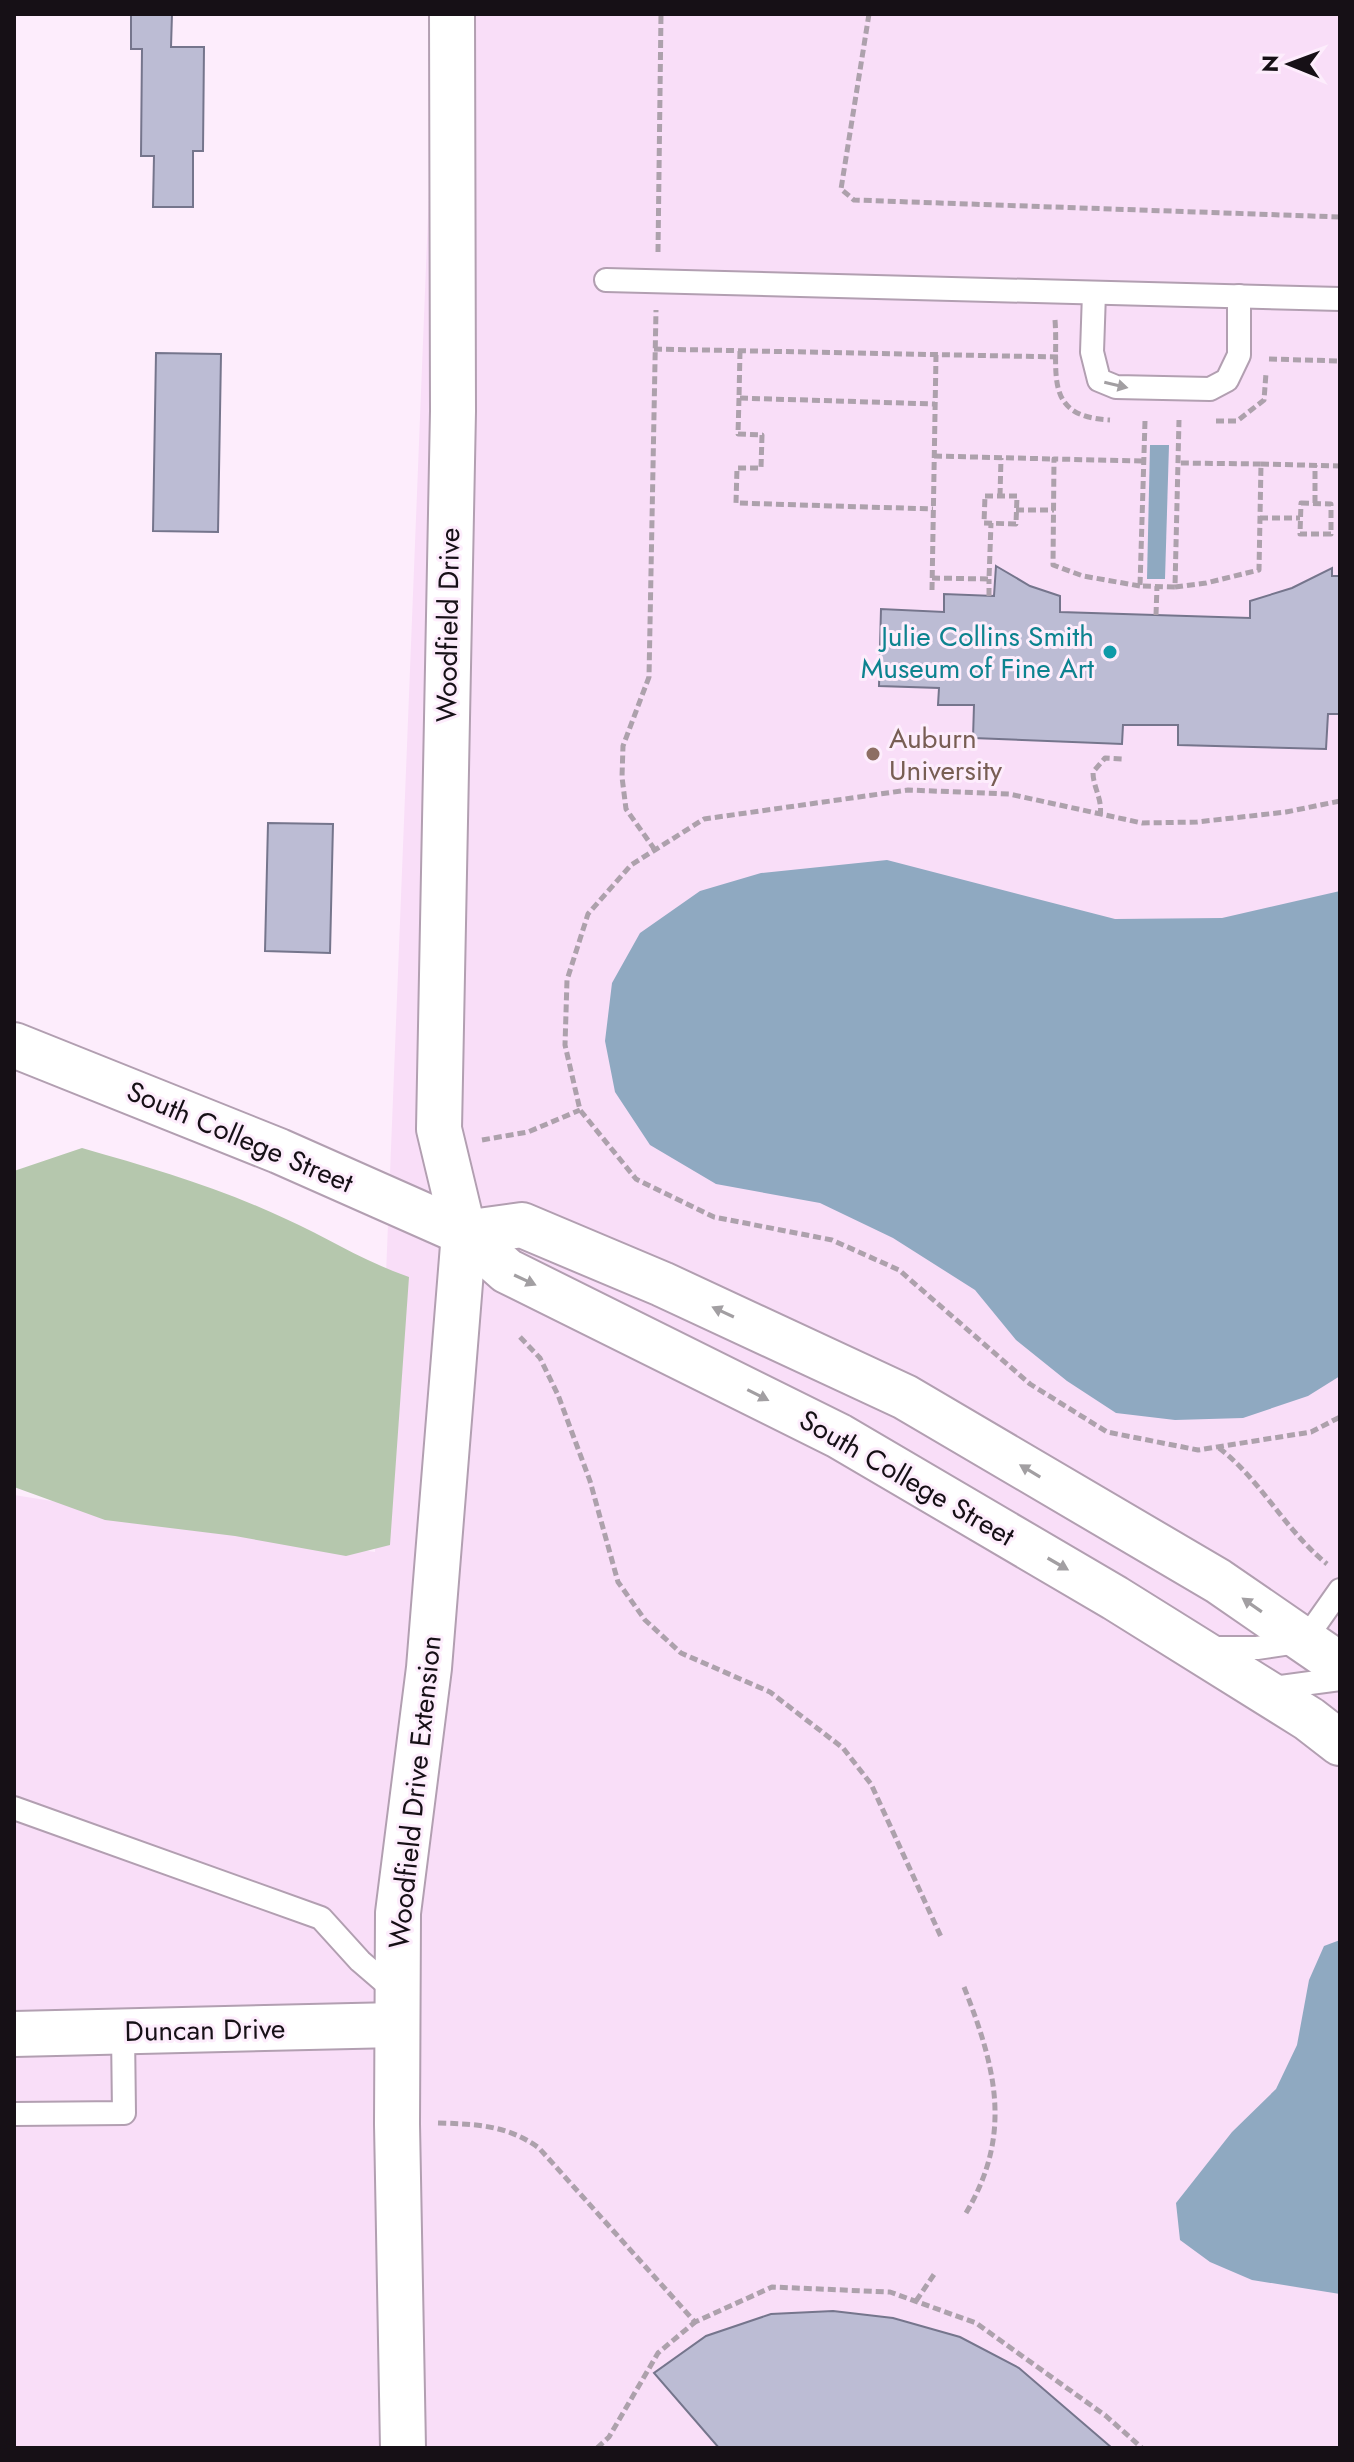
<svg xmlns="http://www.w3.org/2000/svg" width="1354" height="2462" font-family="Jost,sans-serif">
<rect width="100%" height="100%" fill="#fdedfc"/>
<polygon fill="#f9def8" points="436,14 1340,14 1340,2448 14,2448 14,1495 375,1552"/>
<path fill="#b5c7ad" d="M82 1148C152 1168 220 1188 286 1219 328 1238 365 1262 409 1277L390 1545 346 1556 235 1536 105 1520 14 1487V1171Z"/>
<g fill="#8fa9c1">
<polygon points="1150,445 1169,445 1165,579 1147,579"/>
<polygon points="887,860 1115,919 1222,918 1340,891 1340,1376 1308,1396 1243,1418 1175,1420 1116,1413 1067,1381 1016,1340 975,1290 893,1238 820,1203 716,1184 650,1145 615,1092 605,1041 612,983 640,933 700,891 761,873"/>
<polygon points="1340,1940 1340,2294 1252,2280 1210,2262 1180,2240 1176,2203 1232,2132 1276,2089 1297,2045 1309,1980 1324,1946"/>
</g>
<g fill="#bcbcd4" stroke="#75758c" stroke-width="2">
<polygon points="131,14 172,14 171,47 204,47 203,151 193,151 193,207 153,207 154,156 141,156 142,49 131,49"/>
<polygon points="156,353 221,354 218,532 153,531"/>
<polygon points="996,566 1030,586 1060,596 1060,612 1250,618 1250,601 1292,588 1332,568 1332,576 1340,576 1340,714 1328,714 1326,749 1178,745 1178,725 1123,725 1122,744 973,738 974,705 938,705 939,688 879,686 881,609 944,612 944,594 994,596"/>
<polygon points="268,823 333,824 330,953 265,951"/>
<polygon points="833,2311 893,2318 960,2337 1019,2368 1112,2448 719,2448 654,2373 706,2336 771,2314"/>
</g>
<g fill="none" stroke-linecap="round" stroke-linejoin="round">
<g stroke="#b29fb1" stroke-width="26">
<g id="service">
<polyline points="606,280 1340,299"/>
<polyline points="1094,293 1092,352 1099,380 1116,387 1210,389 1227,380 1239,355 1239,296"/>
<polyline points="1208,1648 1257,1648 1304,1641 1340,1590"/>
<polyline points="1266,1689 1340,1679"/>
<polyline points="14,1808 321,1918 360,1961 396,1992"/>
<polyline points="14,2114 124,2113 123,2032"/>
</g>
</g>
<g stroke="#b29fb1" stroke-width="48">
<g id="minor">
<polyline points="14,2034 396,2025"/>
<polyline points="403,2448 397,2124 398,1913 429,1668 464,1233 439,1129 453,411 452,14"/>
</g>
</g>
<g stroke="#b29fb1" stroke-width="48">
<g id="primary">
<polyline points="14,1045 279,1151 464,1233 507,1271 839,1436 1115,1598 1309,1719 1340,1743"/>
<polyline points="464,1233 522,1225 662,1284 905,1397 1218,1581 1340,1665"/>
</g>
</g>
<g stroke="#ada1ac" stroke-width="5" stroke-dasharray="8 4" stroke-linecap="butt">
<polyline points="869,14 841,189 854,200 1340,217"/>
<polyline points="658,252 661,14"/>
<path d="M1055 320C1059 371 1041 417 1110 420"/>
<polyline points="654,349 1058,357"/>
<polyline points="740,351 739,398 935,404"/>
<polyline points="1269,359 1340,361"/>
<polyline points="739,398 738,434 762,435 761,468 737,468 736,503 933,509"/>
<polyline points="1145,421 1140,586 1175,587 1179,420"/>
<polyline points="1216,421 1237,421 1264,400 1266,373"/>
<polyline points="934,456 1054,459"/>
<polyline points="1261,464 1340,466"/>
<polygon points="985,496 1017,496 1016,524 984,523"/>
<polyline points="1000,496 1001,458"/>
<polygon points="1301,503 1331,504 1331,534 1300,534"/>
<polyline points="1315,503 1315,465"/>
<polyline points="1016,510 1054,510"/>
<polyline points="1260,518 1300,518"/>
<polyline points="932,578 989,579 991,523"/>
<polyline points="1140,586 1083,576 1053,565 1054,459 1144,461"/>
<polyline points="1175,587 1206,583 1259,570 1261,464 1179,463"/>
<polyline points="932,590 936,355"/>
<polyline points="989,596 989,579"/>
<polyline points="1156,615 1157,586"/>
<polyline points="1340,801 1286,812 1197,822 1142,823 1009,794 908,790 704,819 631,865 588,914 567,980 565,1045 580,1110 636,1179 714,1217 832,1240 899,1270 1030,1384 1107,1432 1198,1450 1311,1432 1340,1417"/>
<path d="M1100 816C1103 799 1093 788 1093 772L1105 758 1123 759"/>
<polyline points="655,850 626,809 622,777 623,746 649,677 656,310"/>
<polyline points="482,1140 528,1132 580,1110"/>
<polyline points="520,1337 540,1358 558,1395 590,1481 618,1582 645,1620 681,1653 770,1692 843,1748 871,1784 942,1939"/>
<path d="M1219 1448C1261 1480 1284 1529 1327 1564"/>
<path d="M964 1987C996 2068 1013 2134 966 2213"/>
<path d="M438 2123C476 2124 507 2125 539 2148L695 2322 772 2287 890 2292 976 2323 1106 2416 1142 2448"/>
<polyline points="916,2301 935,2273"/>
<polyline points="597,2448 609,2437 658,2353 695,2322"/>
</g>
<use href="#service" stroke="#fff" stroke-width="22"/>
<use href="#minor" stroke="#fff" stroke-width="44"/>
<use href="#primary" stroke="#fff" stroke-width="44"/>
</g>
<defs><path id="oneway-solid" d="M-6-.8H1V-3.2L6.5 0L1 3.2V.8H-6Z" transform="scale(2)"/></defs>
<g fill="#a29fa2">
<use href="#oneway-solid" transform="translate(1116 385) rotate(13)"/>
<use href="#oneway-solid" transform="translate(525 1280) rotate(25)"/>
<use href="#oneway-solid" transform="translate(723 1312) rotate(-155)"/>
<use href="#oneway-solid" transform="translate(758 1395) rotate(27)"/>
<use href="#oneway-solid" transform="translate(1030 1471) rotate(-149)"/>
<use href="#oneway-solid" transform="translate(1058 1564) rotate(30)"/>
<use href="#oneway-solid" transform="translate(1252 1605) rotate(-145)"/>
</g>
<circle fill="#0f9aa8" stroke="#fdedfc" stroke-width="3" cx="1110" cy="652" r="8"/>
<circle fill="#8d6e63" stroke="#fdedfc" stroke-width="3" cx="873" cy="754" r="8"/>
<g text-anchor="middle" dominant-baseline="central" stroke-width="6" stroke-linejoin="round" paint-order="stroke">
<g font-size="28" fill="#161016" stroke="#fdedfc">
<text transform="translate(448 625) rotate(-89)">Woodfield Drive</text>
<text transform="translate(240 1137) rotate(23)">South College Street</text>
<text transform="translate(907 1478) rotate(30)">South College Street</text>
<text transform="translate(415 1792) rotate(-84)">Woodfield Drive Extension</text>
<text transform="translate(205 2030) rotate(-1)">Duncan Drive</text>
</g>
<g font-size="28" fill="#0d838f" stroke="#fdedfc" text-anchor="end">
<text x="1094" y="636">Julie Collins Smith<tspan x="1094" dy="32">Museum of Fine Art</tspan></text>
</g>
<g font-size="28" fill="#785e54" stroke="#fdedfc" text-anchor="start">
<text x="889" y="738">Auburn<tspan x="889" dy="32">University</tspan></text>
</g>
</g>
<rect width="1354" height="2462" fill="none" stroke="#161016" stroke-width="32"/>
<g transform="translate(1290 64) rotate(271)" stroke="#fdedfc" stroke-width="6" paint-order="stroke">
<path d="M0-6L14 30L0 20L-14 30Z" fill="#161016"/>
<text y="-12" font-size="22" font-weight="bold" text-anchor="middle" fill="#161016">N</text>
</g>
</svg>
